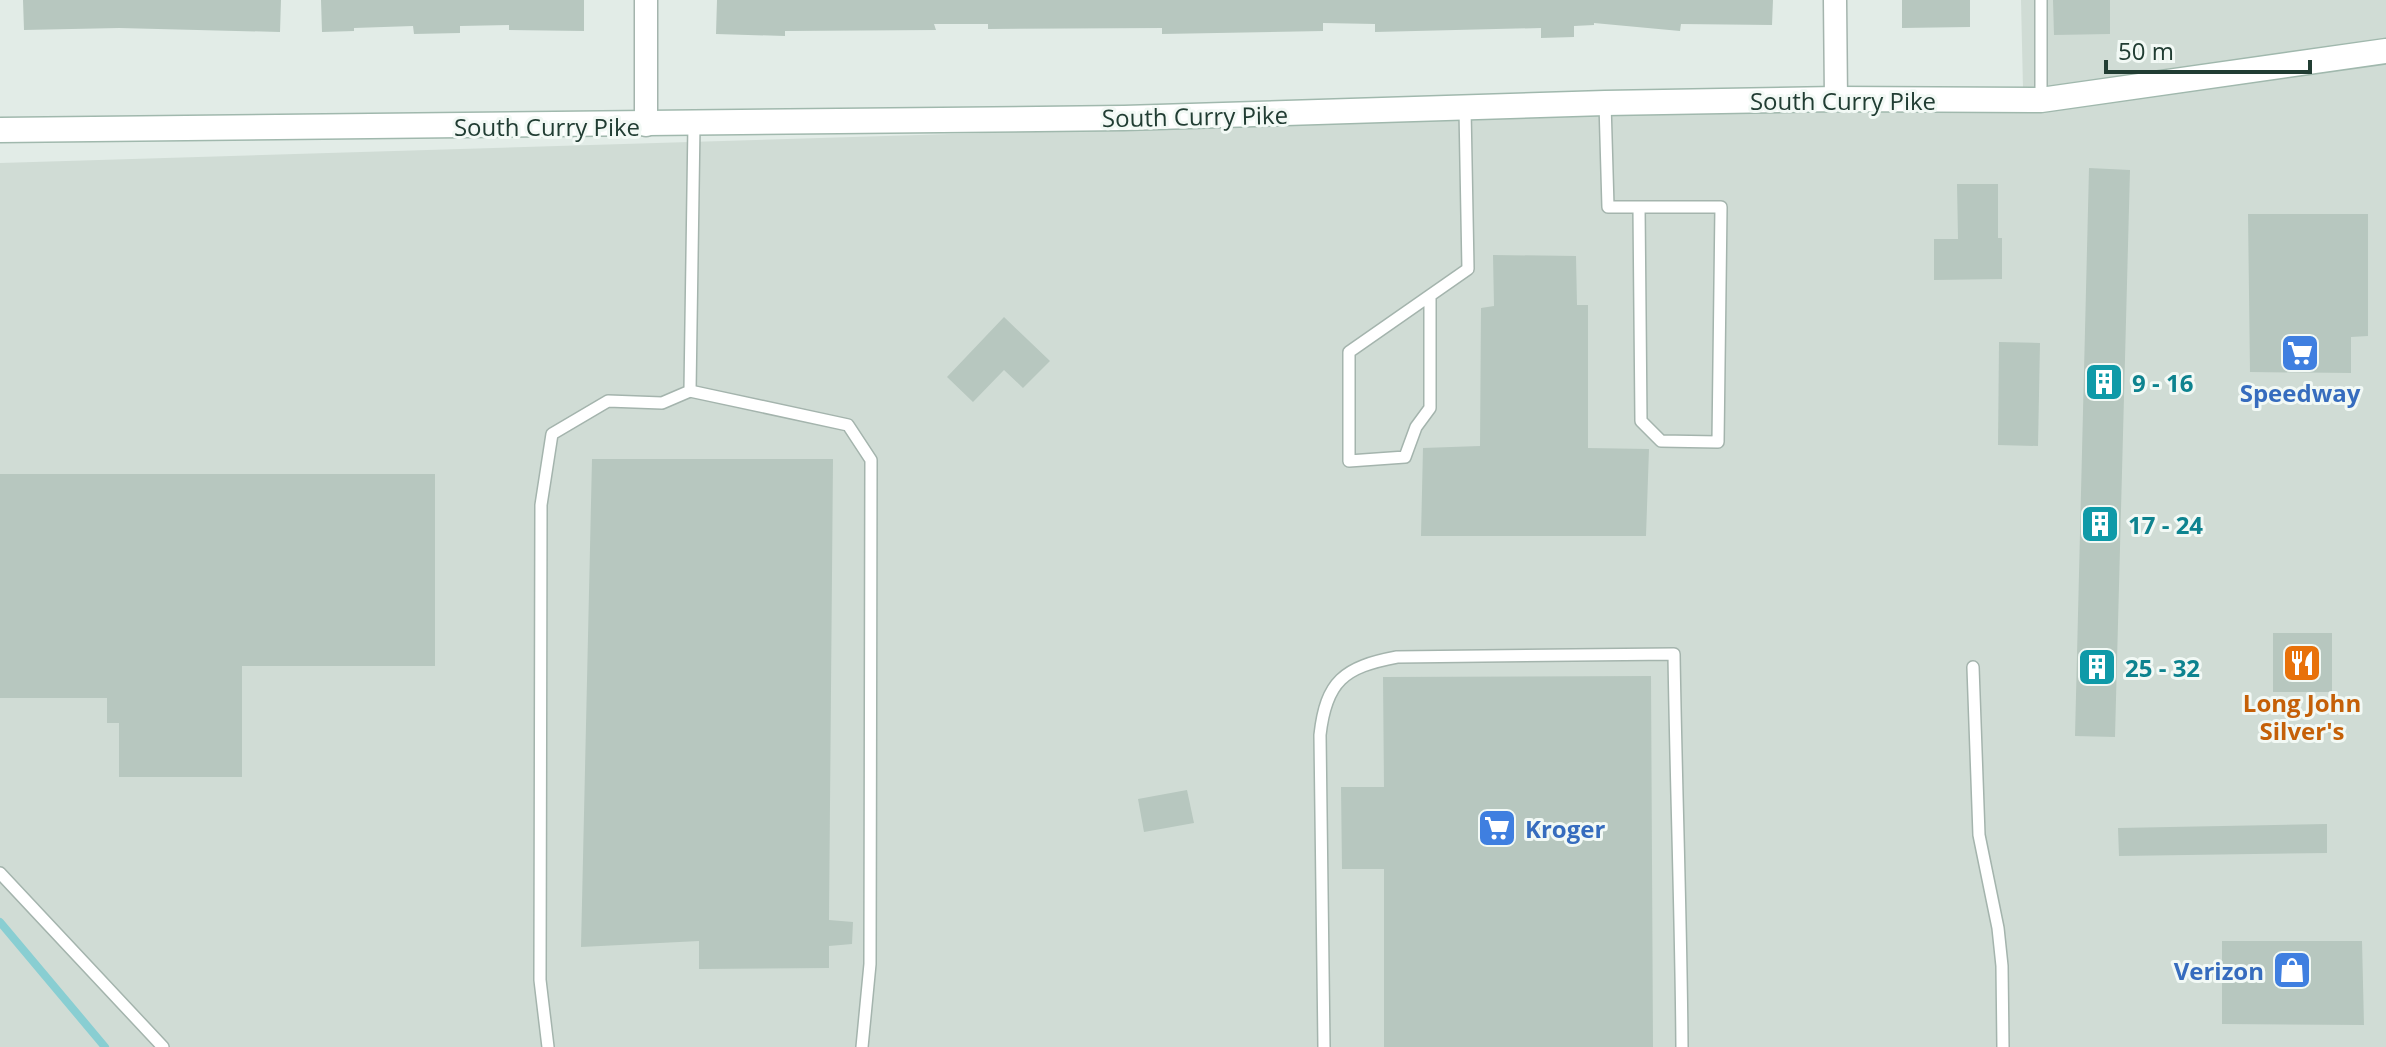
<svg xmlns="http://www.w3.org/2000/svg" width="2386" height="1047" font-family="'Open Sans',sans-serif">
<rect width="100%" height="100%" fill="#e2ece7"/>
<polygon fill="#d0dcd5" points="2021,0 2386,0 2386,1047 0,1047 0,163 1215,126 2023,89"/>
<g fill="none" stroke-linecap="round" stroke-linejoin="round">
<polyline stroke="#89ced2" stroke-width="8" points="0,922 105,1047"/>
</g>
<g fill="#b7c7bf">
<polygon points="23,0 281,0 280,32 119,28 24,30"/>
<polygon points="321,0 584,0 584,31 509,30 509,25 460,26 460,33 414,34 413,26 354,28 354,31 322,32"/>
<polygon points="717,0 1773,0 1772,25 1681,24 1680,31 1594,23 1594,25 1574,26 1574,37 1541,38 1541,28 1375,32 1375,24 1323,23 1323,31 1162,34 1162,28 988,29 988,24 934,24 936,30 785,31 785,36 716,34"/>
<polygon points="1902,0 1970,0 1970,27 1902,28"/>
<polygon points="2053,0 2110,0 2110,34 2054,35"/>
<polygon points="2089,168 2130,170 2115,737 2075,736"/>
<polygon points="1957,184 1998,184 1998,238 2002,238 2002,279 1934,280 1934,239 1958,239"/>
<polygon points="2248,214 2368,214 2368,336 2351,337 2351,373 2250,372"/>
<polygon points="1493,255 1576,256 1577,305 1588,305 1588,448 1649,449 1646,536 1421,536 1423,448 1480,446 1481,308 1494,306"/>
<polygon points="1004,317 1050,361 1023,388 1004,370 973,402 947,377"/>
<polygon points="1999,342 2040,343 2038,446 1998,445"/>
<polygon points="592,459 833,459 829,920 853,922 852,944 829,946 829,968 699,969 699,941 581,947"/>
<polygon points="0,474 435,474 435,666 242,666 242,777 119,777 119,723 107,723 107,698 0,698"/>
<rect x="2273" y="633" width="59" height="59"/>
<polygon points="1651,676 1653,1047 1384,1047 1384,869 1342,869 1341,787 1384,787 1383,677"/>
<polygon points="1187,790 1194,823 1144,832 1138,799"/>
<polygon points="2327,824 2327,853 2119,856 2118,828"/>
<polygon points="2222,941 2362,941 2364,1025 2222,1024"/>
</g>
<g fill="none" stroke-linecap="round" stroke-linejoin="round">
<g stroke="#a4b4ad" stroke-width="14">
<g id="lane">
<polyline points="2041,100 2041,0"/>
<polyline points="1605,103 1608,207 1721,207 1718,442 1661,441 1641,421 1639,207"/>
<polyline points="1430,296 1430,408 1416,427 1405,457 1349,461 1349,352 1468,269 1465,109"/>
<polyline points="690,391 848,425 871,460 870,964 862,1047"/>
<polyline points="1973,667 1979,835 1998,928 2002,966 2003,1047"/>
<polyline points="0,873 163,1047"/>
<polyline points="548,1047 540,980 541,505 552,434 608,401 662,403 690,391 694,124"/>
<path d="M1324 1047 1320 735C1326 681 1344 667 1397 657L1674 654C1676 785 1681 916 1682 1047"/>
</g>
</g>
<g stroke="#a4b4ad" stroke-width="25">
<g id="street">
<polyline points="1835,0 1836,99"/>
<polyline points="646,125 646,0"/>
</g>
</g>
<g stroke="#a0b8ad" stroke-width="27">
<polyline id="secondary" points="0,130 1124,118 1605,103 1836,99 2041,100 2386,51"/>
</g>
<use href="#lane" stroke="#fff" stroke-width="11"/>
<use href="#street" stroke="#fff" stroke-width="22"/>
<use href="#secondary" stroke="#fff" stroke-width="24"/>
</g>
<defs>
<g id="supermarket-square" transform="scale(2)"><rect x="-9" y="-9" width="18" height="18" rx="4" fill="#3f7fe0" stroke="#f2f9f5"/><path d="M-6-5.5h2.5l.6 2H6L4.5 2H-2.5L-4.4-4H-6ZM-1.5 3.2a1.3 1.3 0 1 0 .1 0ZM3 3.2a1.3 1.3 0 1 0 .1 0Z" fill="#fff"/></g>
<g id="building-square" transform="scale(2)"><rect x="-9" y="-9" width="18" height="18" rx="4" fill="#0f9aa8" stroke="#f2f9f5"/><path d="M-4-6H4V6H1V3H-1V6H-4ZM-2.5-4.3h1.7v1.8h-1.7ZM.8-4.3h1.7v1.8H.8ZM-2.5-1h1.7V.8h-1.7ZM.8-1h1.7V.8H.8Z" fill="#fff"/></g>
<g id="restaurant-square" transform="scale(2)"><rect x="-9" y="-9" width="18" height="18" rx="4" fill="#e8710a" stroke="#f2f9f5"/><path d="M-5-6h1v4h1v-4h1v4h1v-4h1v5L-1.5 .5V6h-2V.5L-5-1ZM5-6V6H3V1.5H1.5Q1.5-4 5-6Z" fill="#fff"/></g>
<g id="shop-square" transform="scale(2)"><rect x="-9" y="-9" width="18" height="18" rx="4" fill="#3f7fe0" stroke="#f2f9f5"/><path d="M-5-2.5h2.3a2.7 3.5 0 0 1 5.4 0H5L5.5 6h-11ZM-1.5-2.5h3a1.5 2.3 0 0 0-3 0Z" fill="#fff"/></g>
</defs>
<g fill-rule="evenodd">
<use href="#supermarket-square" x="2300" y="353"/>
<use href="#building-square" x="2104" y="382"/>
<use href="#building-square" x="2100" y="524"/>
<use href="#restaurant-square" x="2302" y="663"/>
<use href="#building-square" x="2097" y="667"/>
<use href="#supermarket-square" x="1497" y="828"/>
<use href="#shop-square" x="2292" y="970"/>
</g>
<g text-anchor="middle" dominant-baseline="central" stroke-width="6" stroke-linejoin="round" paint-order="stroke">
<g font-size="24" fill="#213d33" stroke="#f2f9f5">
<text x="1843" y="100">South Curry Pike</text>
<text transform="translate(1195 116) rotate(-1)">South Curry Pike</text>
<text x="547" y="126">South Curry Pike</text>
</g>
<g font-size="24" font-weight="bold" fill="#0d838f" stroke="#f2f9f5" text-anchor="start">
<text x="2132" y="382">9 - 16</text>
<text x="2128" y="524">17 - 24</text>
<text x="2125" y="667">25 - 32</text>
</g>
<g font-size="24" font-weight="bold" fill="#366cbe" stroke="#f2f9f5">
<text x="2300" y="392">Speedway</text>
<text x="1525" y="828" text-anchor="start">Kroger</text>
<text x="2264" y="970" text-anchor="end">Verizon</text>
</g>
<g font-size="24" font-weight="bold" fill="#c56008" stroke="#f2f9f5">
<text x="2302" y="702">Long John<tspan x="2302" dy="28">Silver's</tspan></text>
</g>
</g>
<path d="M2106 60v12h204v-12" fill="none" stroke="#213d33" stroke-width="4"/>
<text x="2118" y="60" font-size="24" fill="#213d33" stroke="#f2f9f5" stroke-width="6" paint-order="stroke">50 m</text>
</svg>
